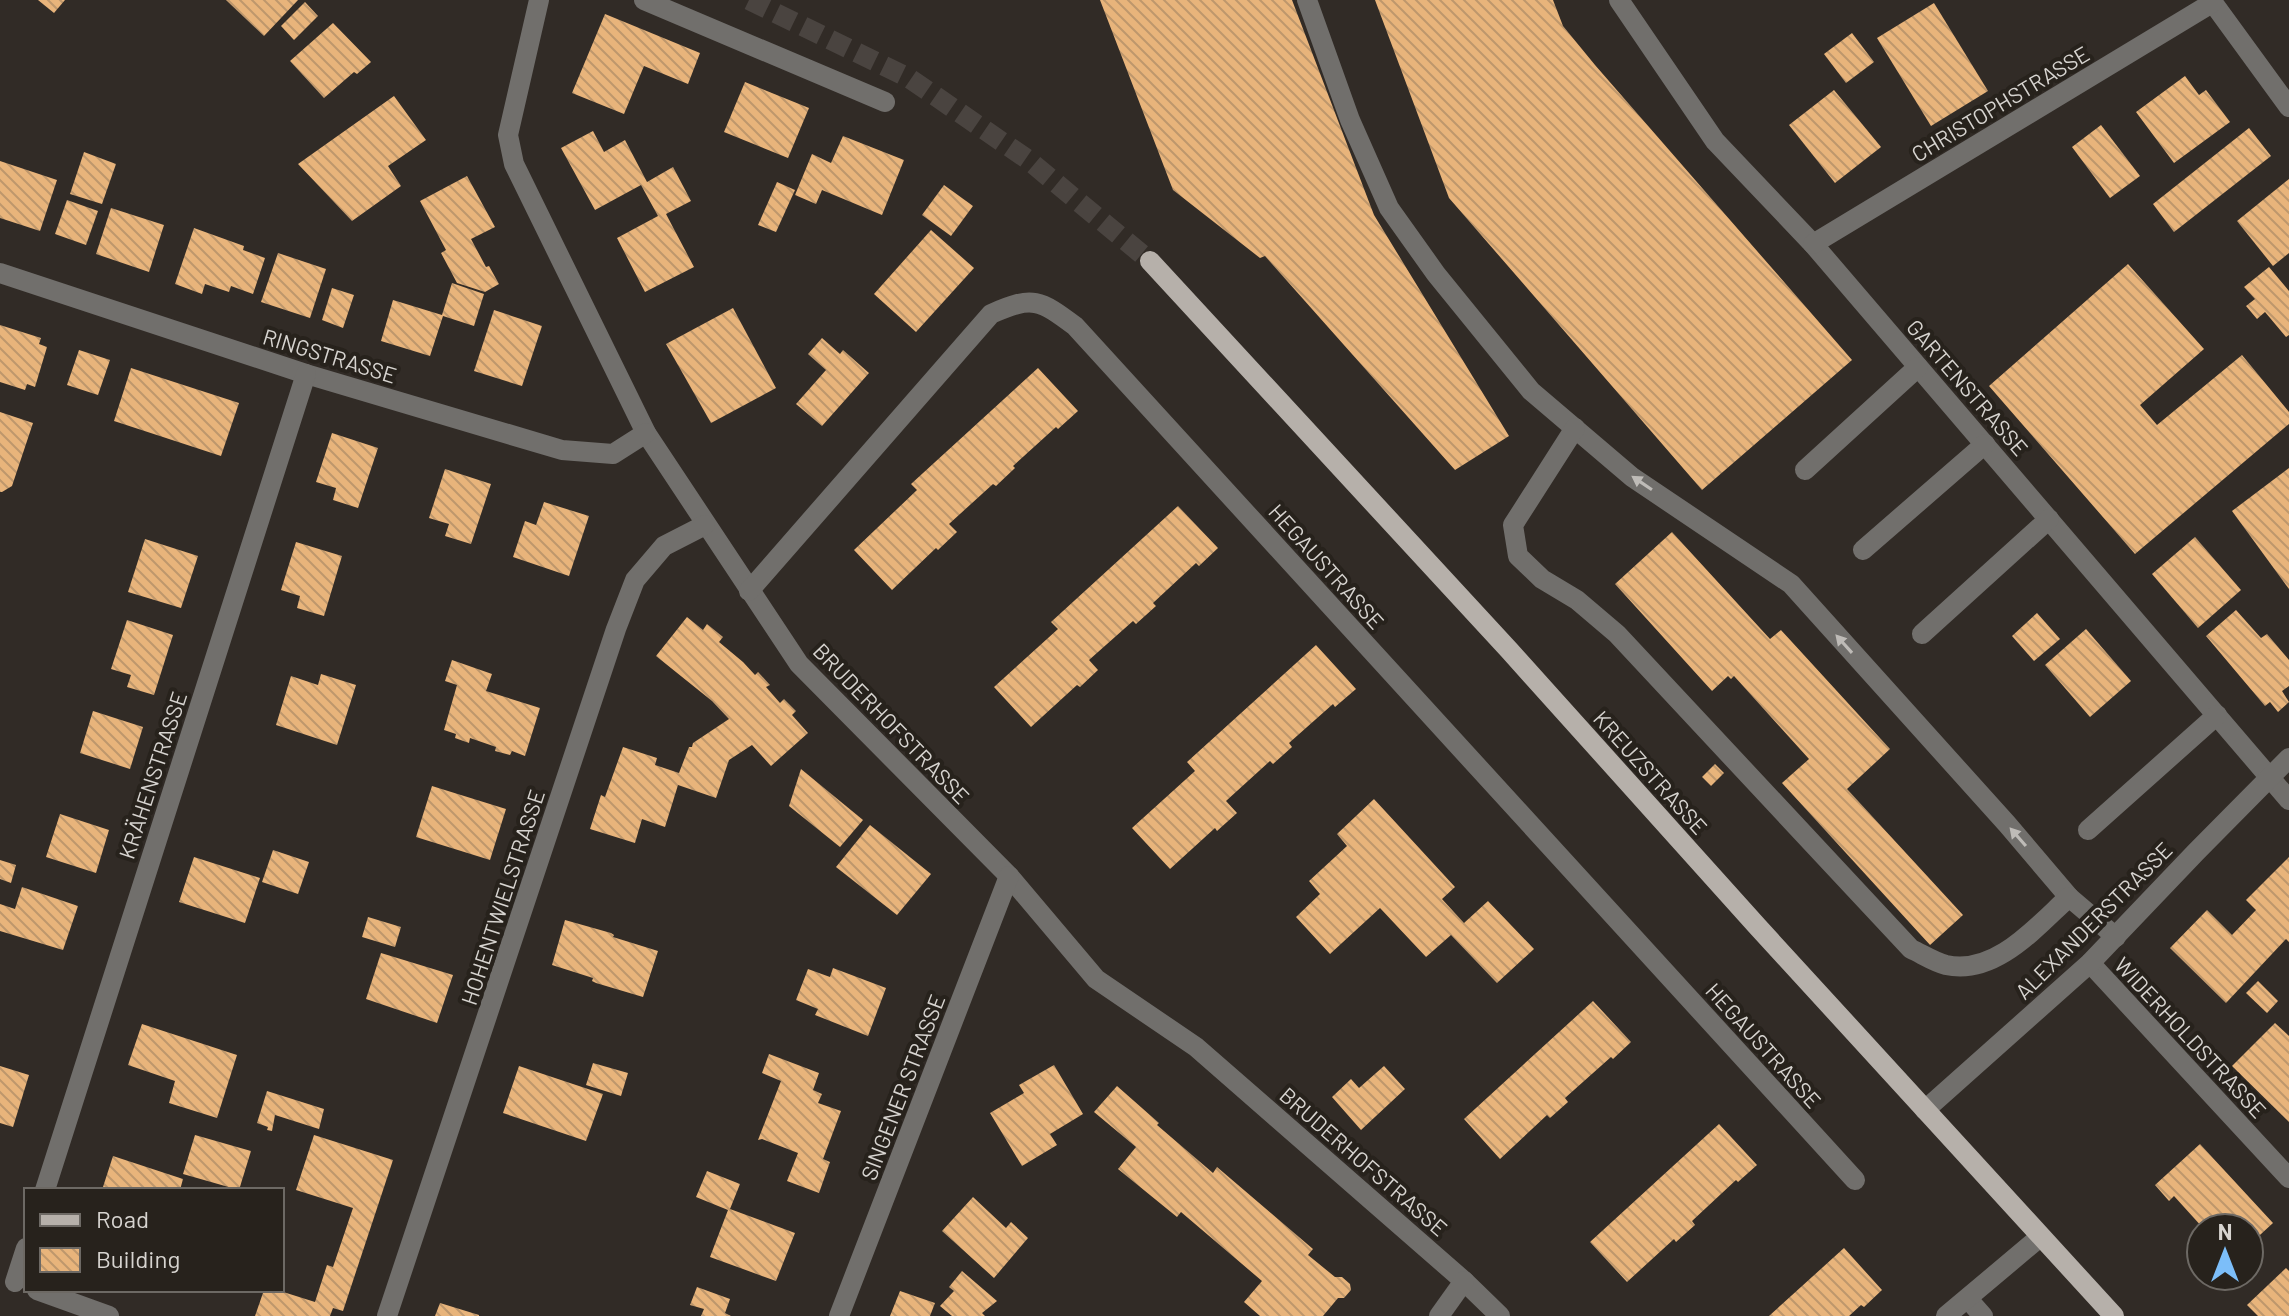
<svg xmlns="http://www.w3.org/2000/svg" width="2289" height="1316" font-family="Barlow,sans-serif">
<defs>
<pattern id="building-back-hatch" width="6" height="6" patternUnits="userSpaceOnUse" patternTransform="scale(2)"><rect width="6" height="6" fill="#e8b47b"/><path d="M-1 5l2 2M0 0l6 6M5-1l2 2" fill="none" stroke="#be976c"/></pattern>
</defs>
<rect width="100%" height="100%" fill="#312b26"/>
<g fill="url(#building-back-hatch)">
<polygon points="38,0 65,0 54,13"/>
<polygon points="226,0 298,0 264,36"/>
<polygon points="1100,0 1292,0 1374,215 1509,436 1455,470 1265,256 1260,258 1173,190"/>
<polygon points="1375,0 1553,0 1563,26 1595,65 1852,360 1702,490 1449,198"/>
<polygon points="305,2 318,16 294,40 281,26"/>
<polygon points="1934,3 1988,91 1931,126 1877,38"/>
<polygon points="605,14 700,53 688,84 644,66 624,114 572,93"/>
<polygon points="333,23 371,62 357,74 354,72 324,98 290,61"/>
<polygon points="1852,33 1874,62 1846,83 1824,54"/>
<polygon points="2185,76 2199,95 2206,90 2230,122 2174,163 2136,112"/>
<polygon points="745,82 809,108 788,158 724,132"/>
<polygon points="1834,90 1881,147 1835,183 1789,125"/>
<polygon points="394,96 426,140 388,166 401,186 352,221 298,164"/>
<polygon points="2101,125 2140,176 2110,198 2072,147"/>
<polygon points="2249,128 2271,156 2174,232 2153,204"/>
<polygon points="593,131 604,152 625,140 647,182 673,167 691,201 666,214 694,267 645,292 617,238 658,216 641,185 595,210 561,148"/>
<polygon points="843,136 904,160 882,215 822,190 816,204 795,195 812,154 831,163"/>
<polygon points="84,152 116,164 102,204 70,194"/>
<polygon points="0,161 57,180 40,231 0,218"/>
<polygon points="467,176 495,227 471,239 486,267 489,266 499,284 485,292 457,283 441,253 446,250 420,201"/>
<polygon points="2289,179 2289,253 2273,266 2237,221"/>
<polygon points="777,182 795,190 776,232 758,225"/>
<polygon points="944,185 973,206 951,236 922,215"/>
<polygon points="67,200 98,211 86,245 55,234"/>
<polygon points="111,208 164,225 149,272 96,254"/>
<polygon points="194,228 244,246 243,250 265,258 253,294 231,286 229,292 205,284 202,294 175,284"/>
<polygon points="931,230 974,268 916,332 874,294"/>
<polygon points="278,253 326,269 310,318 261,302"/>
<polygon points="2128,264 2204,349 2140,405 2157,425 2242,355 2289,412 2289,424 2135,554 1989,386"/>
<polygon points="2269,267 2289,291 2289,335 2286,337 2265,312 2257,319 2246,306 2255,299 2244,287"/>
<polygon points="452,283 484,294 474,326 443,316 430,356 381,341 393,300 442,315"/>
<polygon points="332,288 354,295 343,328 322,320"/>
<polygon points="733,308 776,388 711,423 666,344"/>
<polygon points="494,310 542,326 522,386 474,371"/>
<polygon points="0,325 41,338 39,344 47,347 35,387 27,384 25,390 0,382"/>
<polygon points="822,338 840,354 843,350 869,373 822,426 796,404 826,370 808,354"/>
<polygon points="79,350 110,360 98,395 67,385"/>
<polygon points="131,368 239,403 221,456 114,421"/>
<polygon points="1038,368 1078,411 1058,429 1056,427 1013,466 1015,468 996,486 993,484 949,524 957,532 938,550 936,548 892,590 854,550 917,490 911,484"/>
<polygon points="0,412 33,423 12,486 2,492 0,492"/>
<polygon points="332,433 378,448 358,508 333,500 336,488 316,482"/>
<polygon points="2289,468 2289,589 2232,511"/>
<polygon points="445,469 491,484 471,544 445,536 449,524 429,518"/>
<polygon points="544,502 589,516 569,576 513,557 525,521 536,525"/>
<polygon points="1178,506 1218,548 1199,566 1196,563 1153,603 1156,606 1136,624 1133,621 1089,660 1098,670 1080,687 1077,685 1031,727 994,687 1058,629 1051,622"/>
<polygon points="1672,532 1770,639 1781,630 1890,749 1847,789 1963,915 1930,945 1782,783 1809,759 1734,676 1731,679 1728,676 1712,691 1615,584"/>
<polygon points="2195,537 2241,590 2198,628 2152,574"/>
<polygon points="145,539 198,556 181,608 128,592"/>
<polygon points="296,542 342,556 324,616 297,608 300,596 281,590"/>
<polygon points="2236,610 2261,638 2267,634 2289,660 2289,686 2282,691 2289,702 2278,712 2270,702 2265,706 2206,636"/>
<polygon points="2037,613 2060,639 2034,661 2012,636"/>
<polygon points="687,617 703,630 707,624 723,637 719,642 743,662 755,675 758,672 770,685 766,687 780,703 784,699 796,711 792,715 808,733 771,766 752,745 729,760 716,798 678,785 665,827 642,819 635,843 590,829 601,795 605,797 623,747 657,758 655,765 679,773 689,747 692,747 693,743 729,719 712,701 656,656"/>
<polygon points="127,620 173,635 154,695 127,687 131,675 111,669"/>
<polygon points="2086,629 2131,681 2090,717 2045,665"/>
<polygon points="1316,645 1356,689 1335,707 1333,704 1289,743 1292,747 1273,764 1270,761 1226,801 1237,813 1217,831 1215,828 1170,869 1132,828 1195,771 1187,762"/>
<polygon points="452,660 492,674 486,691 540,708 525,756 512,751 510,755 495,751 496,747 470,738 469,743 455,738 456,734 444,730 457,685 445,681"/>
<polygon points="321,674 356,685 337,745 276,725 291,676 318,685"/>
<polygon points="93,711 143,727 130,769 80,753"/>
<polygon points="1715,764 1724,773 1711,786 1702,777"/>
<polygon points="801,769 863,820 840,847 789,806"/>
<polygon points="432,786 506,809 490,860 416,837"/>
<polygon points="1374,799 1455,887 1442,899 1464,923 1488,901 1534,949 1497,983 1451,935 1426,957 1380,908 1330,954 1296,917 1320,894 1309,881 1347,846 1337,834"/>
<polygon points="60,814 109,830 96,873 46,857"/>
<polygon points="870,825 931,874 897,915 836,867"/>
<polygon points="273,850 309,862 298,894 262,882"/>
<polygon points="194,857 260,878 245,923 179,902"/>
<polygon points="2289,857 2289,942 2286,939 2226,1003 2170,948 2207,910 2232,935 2256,910 2246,900"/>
<polygon points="0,860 16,865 11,883 0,879"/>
<polygon points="22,887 78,906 63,950 0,931 0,904 15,909"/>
<polygon points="368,917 401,927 395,947 362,937"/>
<polygon points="565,920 611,933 614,935 613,937 658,951 643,997 596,983 592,981 593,978 552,965"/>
<polygon points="381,953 453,975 437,1023 366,999"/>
<polygon points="833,968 886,988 868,1036 815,1015 818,1009 796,1000 808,969 830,977"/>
<polygon points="2258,981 2278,1001 2267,1013 2246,993"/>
<polygon points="1593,1001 1631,1042 1613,1059 1611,1057 1565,1098 1568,1102 1550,1118 1547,1115 1500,1159 1464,1119"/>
<polygon points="2275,1023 2289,1036 2289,1122 2232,1066"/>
<polygon points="142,1024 237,1055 217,1118 169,1103 175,1081 128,1065"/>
<polygon points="769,1054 819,1073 813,1090 822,1094 818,1103 841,1111 823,1159 830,1162 819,1193 787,1181 798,1153 762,1139 758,1140 781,1081 762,1073"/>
<polygon points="593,1063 628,1073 621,1096 586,1085"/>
<polygon points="1054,1065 1083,1114 1050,1134 1057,1145 1022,1166 990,1113 1024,1093 1019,1085"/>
<polygon points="0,1066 29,1075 13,1127 0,1123"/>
<polygon points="519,1066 603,1094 586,1141 503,1113"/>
<polygon points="1384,1066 1405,1089 1361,1130 1332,1097 1351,1079 1359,1088"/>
<polygon points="1117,1086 1159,1123 1157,1125 1213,1173 1217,1167 1313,1249 1308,1255 1335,1277 1342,1277 1350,1284 1351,1290 1344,1298 1338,1298 1323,1316 1260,1316 1244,1302 1262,1281 1181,1212 1177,1217 1118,1169 1136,1147 1094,1112"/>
<polygon points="267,1091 324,1109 319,1129 275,1115 272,1131 267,1130 268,1127 257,1123"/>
<polygon points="1719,1124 1757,1165 1738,1182 1736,1180 1692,1221 1695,1225 1676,1242 1674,1239 1627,1282 1590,1242"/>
<polygon points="195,1135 251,1151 239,1190 183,1174"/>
<polygon points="314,1135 393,1160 343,1311 333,1308 330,1316 255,1316 264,1290 277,1290 315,1302 327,1265 333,1267 353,1208 296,1190"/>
<polygon points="2200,1144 2273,1223 2249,1245 2249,1228 2203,1228 2174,1196 2169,1201 2155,1185"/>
<polygon points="113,1156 183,1179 180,1190 102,1190"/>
<polygon points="707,1171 740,1184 730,1209 795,1233 776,1281 710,1257 728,1210 696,1197"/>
<polygon points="973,1197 1006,1228 1011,1222 1028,1238 994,1278 942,1231"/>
<polygon points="1844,1248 1882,1290 1864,1307 1861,1305 1849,1316 1769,1316"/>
<polygon points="2286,1268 2289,1271 2289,1316 2258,1316 2247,1305"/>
<polygon points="962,1271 997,1301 982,1313 985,1316 952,1316 940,1306 954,1291 949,1287"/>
<polygon points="697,1287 730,1299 725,1313 731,1316 701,1316 704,1309 690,1305"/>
<polygon points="900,1291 935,1303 930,1316 890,1316"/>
<polygon points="440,1303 479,1315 479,1316 435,1316"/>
</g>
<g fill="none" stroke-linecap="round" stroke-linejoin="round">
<polyline stroke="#4a4440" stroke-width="20" stroke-dasharray="20 10" stroke-linecap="butt" points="749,0 909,78 1027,159 1150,261"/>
<g stroke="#716f6c" stroke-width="20">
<polyline points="539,0 508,135 514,164 646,433 799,664 1009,876 1096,979 1196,1047 1464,1281 1500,1316"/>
<polyline points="644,0 885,102"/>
<polyline points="1307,0 1350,120 1389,208 1436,274 1531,391 1632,477 1791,584 2007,824 2069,897"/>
<polyline points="1619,0 1715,141 1813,244 2289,800"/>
<polyline points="2211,0 2289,107"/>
<polyline points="1813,244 2212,3"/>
<polyline points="0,273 306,374 562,450 613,454 646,433"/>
<path d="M1575 428 1513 525 1518 556 1542 579 1577 600 1617 634 1911 949C1922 954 1934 962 1946 965 1995 976 2036 927 2069 897L2116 937"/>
<polyline points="1805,470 1918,367"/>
<polyline points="1863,550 1985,444"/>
<path d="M749 591 991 314C1033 295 1040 300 1075 326L1855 1180"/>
<polyline points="1922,634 2049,519"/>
<polyline points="2088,830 2217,715"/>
<polyline points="2090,963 2289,1178"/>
<polyline points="1925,1110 2090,963 2196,852 2289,758"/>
<polyline points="45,1190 306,374"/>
<polyline points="15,1282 26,1248"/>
<polyline points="37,1290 109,1316"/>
<polyline points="1968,1299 1983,1316"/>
<polyline points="387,1316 616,629 635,580 664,546 705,525"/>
<polyline points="839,1316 1009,876"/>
<polyline points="1439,1316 1464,1281"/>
<polyline points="1946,1316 2040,1237"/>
</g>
<polyline stroke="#b6b0aa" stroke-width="20" points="1150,261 1509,650 1757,926 2114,1316"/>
</g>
<defs><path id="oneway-solid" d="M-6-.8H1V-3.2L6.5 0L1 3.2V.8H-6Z" transform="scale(2)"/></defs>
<g fill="#bebbb7">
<use href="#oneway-solid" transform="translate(1642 483) rotate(-146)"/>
<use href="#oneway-solid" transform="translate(1844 644) rotate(-132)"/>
<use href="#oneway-solid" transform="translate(2018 837) rotate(-131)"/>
</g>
<g text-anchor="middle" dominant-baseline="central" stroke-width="8" stroke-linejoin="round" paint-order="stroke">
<g font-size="22" fill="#d7d4d0" stroke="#27221c">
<text transform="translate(2000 103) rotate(-31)">CHRISTOPHSTRASSE</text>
<text transform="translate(330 355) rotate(17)">RINGSTRASSE</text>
<text transform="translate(1968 387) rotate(49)">GARTENSTRASSE</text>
<text transform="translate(1327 566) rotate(48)">HEGAUSTRASSE</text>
<text transform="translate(892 723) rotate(46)">BRUDERHOFSTRASSE</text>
<text transform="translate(1651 772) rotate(48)">KREUZSTRASSE</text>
<text transform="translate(152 775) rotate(-72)">KRÄHENSTRASSE</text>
<text transform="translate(502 897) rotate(-72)">HOHENTWIELSTRASSE</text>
<text transform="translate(2093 920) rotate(-45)">ALEXANDERSTRASSE</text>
<text transform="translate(2191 1037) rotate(47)">WIDERHOLDSTRASSE</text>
<text transform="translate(1764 1045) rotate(48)">HEGAUSTRASSE</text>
<text transform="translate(902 1087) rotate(-69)">SINGENER STRASSE</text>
<text transform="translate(1364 1161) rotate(41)">BRUDERHOFSTRASSE</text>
</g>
</g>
<rect x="24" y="1188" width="260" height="104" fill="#27221c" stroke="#6d6964" stroke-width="2"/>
<rect x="40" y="1214" width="40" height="12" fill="#b6b0aa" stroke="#6d6964" stroke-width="2"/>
<text x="96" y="1228" font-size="24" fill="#d7d4d0">Road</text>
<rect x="40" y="1248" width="40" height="24" fill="url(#building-back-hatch)" stroke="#6d6964" stroke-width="2"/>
<text x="96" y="1268" font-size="24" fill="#d7d4d0">Building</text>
<g transform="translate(2225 1252)"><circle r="38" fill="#27221c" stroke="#6d6964" stroke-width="2"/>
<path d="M0-6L14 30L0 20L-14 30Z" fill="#7cbef9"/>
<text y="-12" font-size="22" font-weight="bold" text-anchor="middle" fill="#d7d4d0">N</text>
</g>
</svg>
